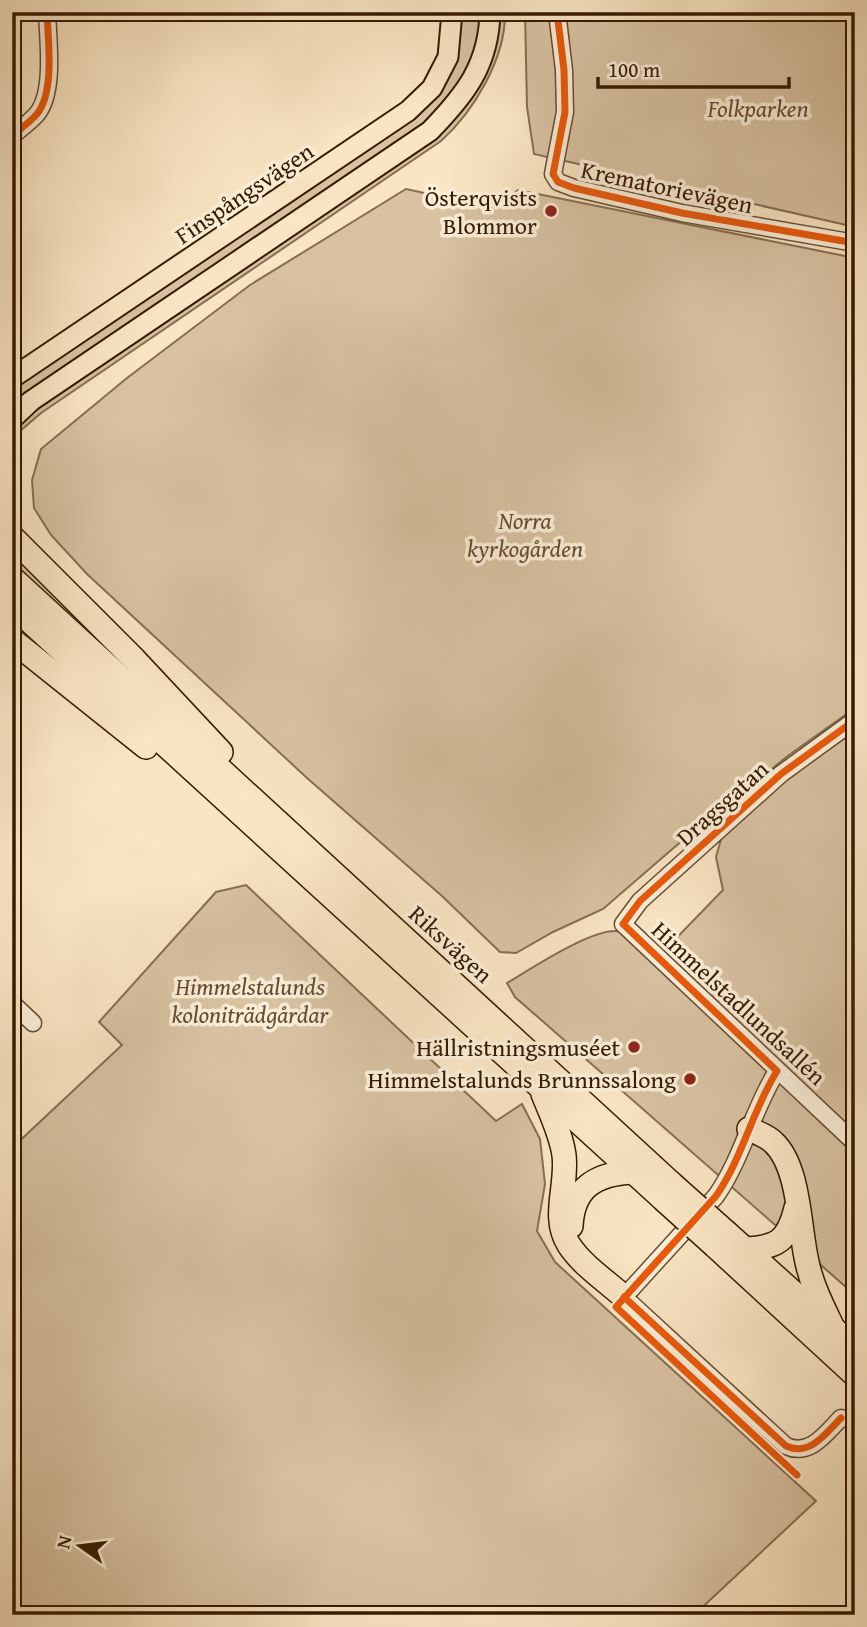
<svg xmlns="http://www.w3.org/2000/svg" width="867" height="1627" font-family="'Gentium Book Plus',serif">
<rect width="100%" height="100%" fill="#f9e5c3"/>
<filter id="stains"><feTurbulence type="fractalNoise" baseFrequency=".00286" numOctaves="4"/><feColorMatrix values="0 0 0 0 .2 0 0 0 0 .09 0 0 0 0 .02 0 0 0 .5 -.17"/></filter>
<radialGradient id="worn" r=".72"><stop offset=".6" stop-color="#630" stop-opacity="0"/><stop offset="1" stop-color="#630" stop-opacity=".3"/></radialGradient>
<g fill="#d8c2a2" stroke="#876e52" stroke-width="2">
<polygon points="459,12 481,12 479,34 469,71 433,120 12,411 12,389 422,111 437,96"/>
<path d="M499 12H505C506 58 474 111 441 141L41 413 12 438V431L46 402 437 137C471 106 500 60 499 12Z"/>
<polygon points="525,12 855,12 855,227 534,154 527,107"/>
<polygon points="406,189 493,208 518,190 855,258 855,708 789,755 677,845 603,909 553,932 516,953 500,952 442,896 307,778 87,574 51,535 34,508 32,480 41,449 127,378 250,285"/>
<polygon points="12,548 199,736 12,569"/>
<path d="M855 731V1295L515 997 507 983C529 970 598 924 621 932 634 935 646 950 656 959L723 890 716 857 722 836 787 778Z"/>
<polygon points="246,885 496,1121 522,1104 540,1139 545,1184 537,1231 555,1262 816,1501 694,1615 12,1615 12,1148 122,1045 99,1022 216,892"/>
</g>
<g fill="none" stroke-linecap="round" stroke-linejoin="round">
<g stroke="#674d32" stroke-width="19">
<g id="minor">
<polyline points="557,12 564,70 565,112 553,174 558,182 574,188 682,213 855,243"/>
<path d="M12 136C20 129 30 122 37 114 55 92 48 40 47 12"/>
<polyline points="855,720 781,774 640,901 623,924 855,1143"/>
<polyline points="12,1003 33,1023"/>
<path d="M777 1071C752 1111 743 1157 716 1196L624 1297 786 1446C810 1457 826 1433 841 1418"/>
</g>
</g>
<g stroke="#361a01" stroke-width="23">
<g id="major">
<polyline points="12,378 408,111 432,88 448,57 452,12"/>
<path d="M12 419 31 401 430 131C465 95 489 65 490 12"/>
</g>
</g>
<g stroke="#361a01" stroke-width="26">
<g id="highway">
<polyline points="12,537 134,659 221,752"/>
<polyline points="12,578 672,1184"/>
<polyline points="12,605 663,1199"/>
<polyline points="12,640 146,747"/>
<path d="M543 1094C551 1114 561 1134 564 1155 568 1186 551 1217 569 1245 582 1265 606 1281 624 1297"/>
<path d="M749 1129C758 1133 767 1136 773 1142 800 1166 799 1229 807 1262 812 1286 823 1307 833 1328"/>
<path d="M571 1226C573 1187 596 1174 632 1172"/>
<polyline points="727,1233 855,1348"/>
<polyline points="715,1246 855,1375"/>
<path d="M744 1249C777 1248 788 1241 796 1208"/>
</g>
</g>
<use href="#minor" stroke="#fbeed8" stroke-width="16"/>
<use href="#major" stroke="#f9e5c3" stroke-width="19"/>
<use href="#highway" stroke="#f9e5c3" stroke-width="23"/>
<g stroke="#361a01" stroke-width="26" stroke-linecap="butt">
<g id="highway-bridge">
<polyline points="672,1184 727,1233"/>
<polyline points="663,1199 715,1246"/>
</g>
</g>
<use href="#highway-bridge" stroke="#f9e5c3" stroke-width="23"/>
<g stroke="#fbeed8" stroke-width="11">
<g id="cycleway">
<polyline points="557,12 564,70 565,112 553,174 558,182 574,188 682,213 855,243"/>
<path d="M12 136C20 129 30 122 37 114 55 92 48 40 47 12"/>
<path d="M624 1297 786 1446C810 1457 826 1433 841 1418"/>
<path d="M797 1475 616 1307 716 1196C743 1157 752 1111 777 1071L623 924 640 901 781 774 855 720"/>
</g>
</g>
<use href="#cycleway" stroke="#e8590c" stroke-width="7"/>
</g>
<g fill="#8f2418" stroke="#fbeed8" stroke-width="2.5">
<circle cx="551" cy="211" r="7"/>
<circle cx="634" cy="1047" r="7"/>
<circle cx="690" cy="1079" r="7"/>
</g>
<g text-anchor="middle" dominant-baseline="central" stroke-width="7" stroke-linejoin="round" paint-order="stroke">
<g font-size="24" font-style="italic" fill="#674c31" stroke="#fbeed8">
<text x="758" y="108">Folkparken</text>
<text x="525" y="520">Norra<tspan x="525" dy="28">kyrkogården</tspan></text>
<text x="250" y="986">Himmelstalunds<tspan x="250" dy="28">koloniträdgårdar</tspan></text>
</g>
<g font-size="24" fill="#361a01" stroke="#fbeed8">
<text transform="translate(667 187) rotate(12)">Krematorievägen</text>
<text transform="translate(244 193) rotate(-34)">Finspångsvägen</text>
<text transform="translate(722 803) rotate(-42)">Dragsgatan</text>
<text transform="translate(451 944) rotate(42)">Riksvägen</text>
<text transform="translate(739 1003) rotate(43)">Himmelstadlundsallén</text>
</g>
<g font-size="24" fill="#361a01" stroke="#fbeed8" text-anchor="end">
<text x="537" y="197">Österqvists<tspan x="537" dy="28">Blommor</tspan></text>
<text x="620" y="1047">Hällristningsmuséet</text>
<text x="676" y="1079">Himmelstalunds Brunnssalong</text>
</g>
</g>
<rect width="867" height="1627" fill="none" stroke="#f9e5c3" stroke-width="42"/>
<rect x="14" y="14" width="839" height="1599" fill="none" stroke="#361a01" stroke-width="3.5"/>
<rect x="21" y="21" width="825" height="1585" fill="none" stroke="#361a01" stroke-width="2"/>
<g transform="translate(80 1546) rotate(284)" stroke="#fbeed8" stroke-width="5" paint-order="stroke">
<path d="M0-5L12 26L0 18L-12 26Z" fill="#361a01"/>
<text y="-10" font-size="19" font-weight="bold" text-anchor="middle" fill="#361a01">N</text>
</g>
<path d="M598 77v10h191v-10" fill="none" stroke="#361a01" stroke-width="3.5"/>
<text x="608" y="77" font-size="21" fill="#361a01" stroke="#fbeed8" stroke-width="5" paint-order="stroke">100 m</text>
<rect width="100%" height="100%" filter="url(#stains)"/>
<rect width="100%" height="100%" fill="url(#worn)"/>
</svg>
